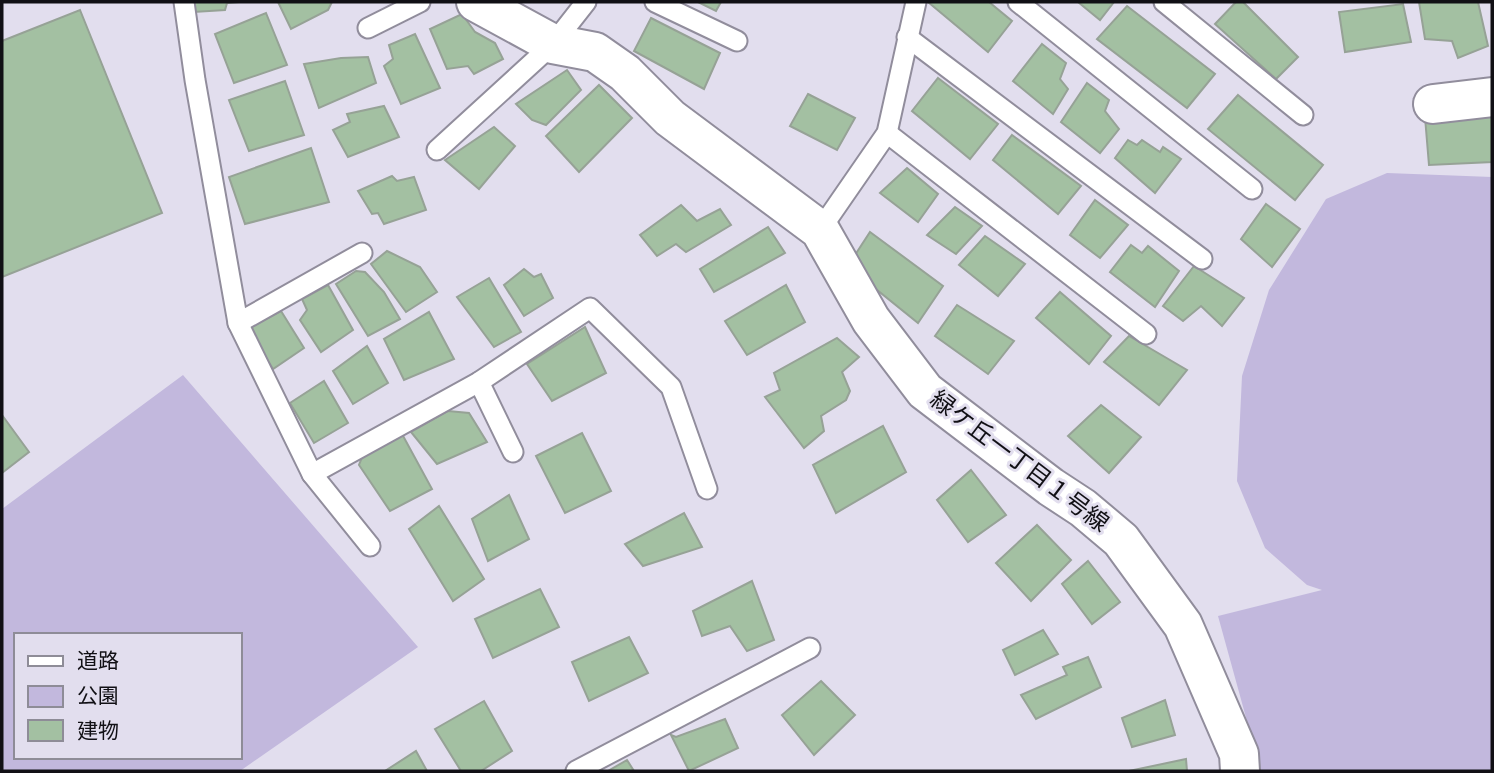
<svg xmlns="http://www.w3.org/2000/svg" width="1494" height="773" font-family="'Alegreya Sans','Noto Sans JP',sans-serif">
<rect width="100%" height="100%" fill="#e2deee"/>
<g fill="#c2b8dd" fill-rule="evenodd">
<polygon points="1387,173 1492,177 1492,771 1259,771 1258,761 1218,616 1322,590 1307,585 1265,548 1237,481 1242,376 1269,290 1326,199"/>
<path d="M183 375 418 647 240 771H2V509ZM16 635H240V757H16Z"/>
</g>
<g fill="#a3c0a2" stroke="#96a296" stroke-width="2">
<polygon points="194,2 239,2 227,3 225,10 194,12"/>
<polygon points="278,2 332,2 328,10 291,29"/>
<polygon points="698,2 721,2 716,11"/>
<polygon points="928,2 989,2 1012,21 988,52"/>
<polygon points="1078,2 1114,2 1100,20"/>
<polygon points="1236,2 1243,2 1298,57 1276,79 1215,24"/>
<polygon points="1419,2 1478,2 1488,46 1458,58 1452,41 1425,39"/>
<polygon points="1403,4 1411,42 1345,52 1339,12"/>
<polygon points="1127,6 1215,74 1187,108 1097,39"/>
<polygon points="80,10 162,213 2,277 2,41"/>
<polygon points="266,13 287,65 234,83 215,34"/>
<polygon points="462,14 475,32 495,43 503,59 474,74 468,66 447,69 430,29"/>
<polygon points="651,18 720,53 704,89 634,51"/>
<polygon points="415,34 440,88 401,104 384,66 393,59 389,45"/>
<polygon points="1042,44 1066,63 1060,79 1068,89 1053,114 1013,81"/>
<polygon points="368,57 376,83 319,108 304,64 341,58"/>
<polygon points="567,70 581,90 546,125 532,120 516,104"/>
<polygon points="938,78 998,124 970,159 912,111"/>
<polygon points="285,81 304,135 249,151 229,100"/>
<polygon points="1087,83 1109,100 1105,111 1119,129 1100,153 1061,122"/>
<polygon points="599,85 632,118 579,172 546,136"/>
<polygon points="808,94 855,118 837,150 790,126"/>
<polygon points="1238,95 1323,165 1295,200 1208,129"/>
<polygon points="384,106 399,137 348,157 333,130 350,122 347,114"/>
<polygon points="1492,112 1492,162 1429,165 1425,117"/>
<polygon points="494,127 515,146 479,189 445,160"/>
<polygon points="1012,135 1081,186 1058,214 993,160"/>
<polygon points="1128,140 1137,145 1142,140 1160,152 1163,147 1181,159 1155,193 1115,158"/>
<polygon points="311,148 329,202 245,224 229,177"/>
<polygon points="907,168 938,194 918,222 880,193"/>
<polygon points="392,176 397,181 414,177 426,210 384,224 378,213 372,214 358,191"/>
<polygon points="1095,200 1128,225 1100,258 1070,235"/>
<polygon points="1266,204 1300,229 1272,267 1241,239"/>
<polygon points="681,205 697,221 720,209 731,225 686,252 676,244 657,256 640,235"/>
<polygon points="955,207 982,226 956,254 927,235"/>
<polygon points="768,227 785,253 714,292 700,269"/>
<polygon points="870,232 943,286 918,323 871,285 855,255"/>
<polygon points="985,236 1025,264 998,296 959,265"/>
<polygon points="1131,245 1142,253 1148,246 1179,271 1155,307 1110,272"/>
<polygon points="387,251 420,267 437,292 406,312 371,264"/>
<polygon points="1194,266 1244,298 1222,326 1201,306 1183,321 1163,306"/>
<polygon points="524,269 534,277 541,274 553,298 524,316 504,285"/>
<polygon points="356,271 365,272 384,292 400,319 368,336 336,284"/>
<polygon points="489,278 521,332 494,347 457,297"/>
<polygon points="328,285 353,330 321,352 300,320 307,310 302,299"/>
<polygon points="786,285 805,322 747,355 725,321"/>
<polygon points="1060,292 1111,336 1089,364 1036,318"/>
<polygon points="957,305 1014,341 988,374 935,336"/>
<polygon points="281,311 304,348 273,369 248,329"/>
<polygon points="429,312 454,359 404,380 384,339"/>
<polygon points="585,327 606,373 552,401 527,364"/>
<polygon points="1129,336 1187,370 1159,405 1104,362"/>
<polygon points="837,338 859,357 842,372 850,391 846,400 821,416 824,431 804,448 765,397 780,390 774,373"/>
<polygon points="367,346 388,383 353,404 333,371"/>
<polygon points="324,381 348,423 314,443 290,403"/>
<polygon points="1101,405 1141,437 1109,473 1068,436"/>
<polygon points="448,411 469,413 487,442 437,464 411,432"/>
<polygon points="2,415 29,452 2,473"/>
<polygon points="883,426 906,472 836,513 813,465"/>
<polygon points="582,433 611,491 565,513 536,456"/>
<polygon points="402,434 432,489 390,511 359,465 363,455"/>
<polygon points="971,470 1006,515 968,542 937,500"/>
<polygon points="509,495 529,539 488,561 472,519"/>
<polygon points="439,506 484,579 453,601 409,529"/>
<polygon points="684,513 702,547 643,566 625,544"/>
<polygon points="1037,525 1071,560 1031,601 996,563"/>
<polygon points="1088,561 1120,602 1092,624 1062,584"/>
<polygon points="752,581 774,640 747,651 730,626 702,636 693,611"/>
<polygon points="540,589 559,627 493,658 475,619"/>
<polygon points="1043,630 1058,654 1015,675 1003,650"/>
<polygon points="629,637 648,673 589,701 572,662"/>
<polygon points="1088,657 1101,687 1036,719 1021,695 1067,675 1063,667"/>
<polygon points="821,681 855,715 814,755 782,715"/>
<polygon points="1165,700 1175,735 1132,747 1122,718"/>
<polygon points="484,701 512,751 481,771 461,771 435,729"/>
<polygon points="725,719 738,748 689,771 671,735 676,737"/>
<polygon points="416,751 427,771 385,771"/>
<polygon points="1186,759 1187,771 1129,771"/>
<polygon points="627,760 634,771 608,771"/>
</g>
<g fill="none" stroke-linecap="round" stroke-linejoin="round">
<g stroke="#918d9c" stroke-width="23">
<g id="service">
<polyline points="184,2 195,80 238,323 312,474 370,546"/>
<polyline points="655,2 737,41"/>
<polyline points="1018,2 1252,189"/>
<polyline points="1164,2 1303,115"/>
<polyline points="368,28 420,2"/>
<polyline points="907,37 1202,259"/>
<polyline points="887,133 1146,334"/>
<polyline points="437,150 553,44 586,2"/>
<polyline points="820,230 887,133 916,2"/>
<polyline points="238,323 362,253"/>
<polyline points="479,382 513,452"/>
<polyline points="312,474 479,382 590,308 671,387 707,489"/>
<polyline points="576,771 810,648"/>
</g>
</g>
<g stroke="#918d9c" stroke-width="42">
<g id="minor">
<polyline points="476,2 553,44 595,52 625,73 670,118 820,230 871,320 925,391 1051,487 1083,508 1121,540 1183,625 1239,754 1240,771"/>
<polyline points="1433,104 1492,97"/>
</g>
</g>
<use href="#service" stroke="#fff" stroke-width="19"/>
<use href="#minor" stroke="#fff" stroke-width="38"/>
</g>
<g text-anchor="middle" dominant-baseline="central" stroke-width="6" stroke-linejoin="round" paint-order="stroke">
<g font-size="24" fill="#111015" stroke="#e2deee">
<text transform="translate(1019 462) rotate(37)">緑ケ丘一丁目１号線</text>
</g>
</g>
<rect width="1494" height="773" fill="none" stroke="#111015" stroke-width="7"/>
<rect x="14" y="633" width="228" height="126" fill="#e2deee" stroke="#8e8c97" stroke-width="2"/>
<rect x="28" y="656" width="35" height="10" fill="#ffffff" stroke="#8e8c97" stroke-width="2"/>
<text x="77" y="668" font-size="21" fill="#111015">道路</text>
<rect x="28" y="686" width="35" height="21" fill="#c2b8dd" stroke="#8e8c97" stroke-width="2"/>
<text x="77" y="703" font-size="21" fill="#111015">公園</text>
<rect x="28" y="720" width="35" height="21" fill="#a3c0a2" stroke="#8e8c97" stroke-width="2"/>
<text x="77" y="738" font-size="21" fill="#111015">建物</text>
</svg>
